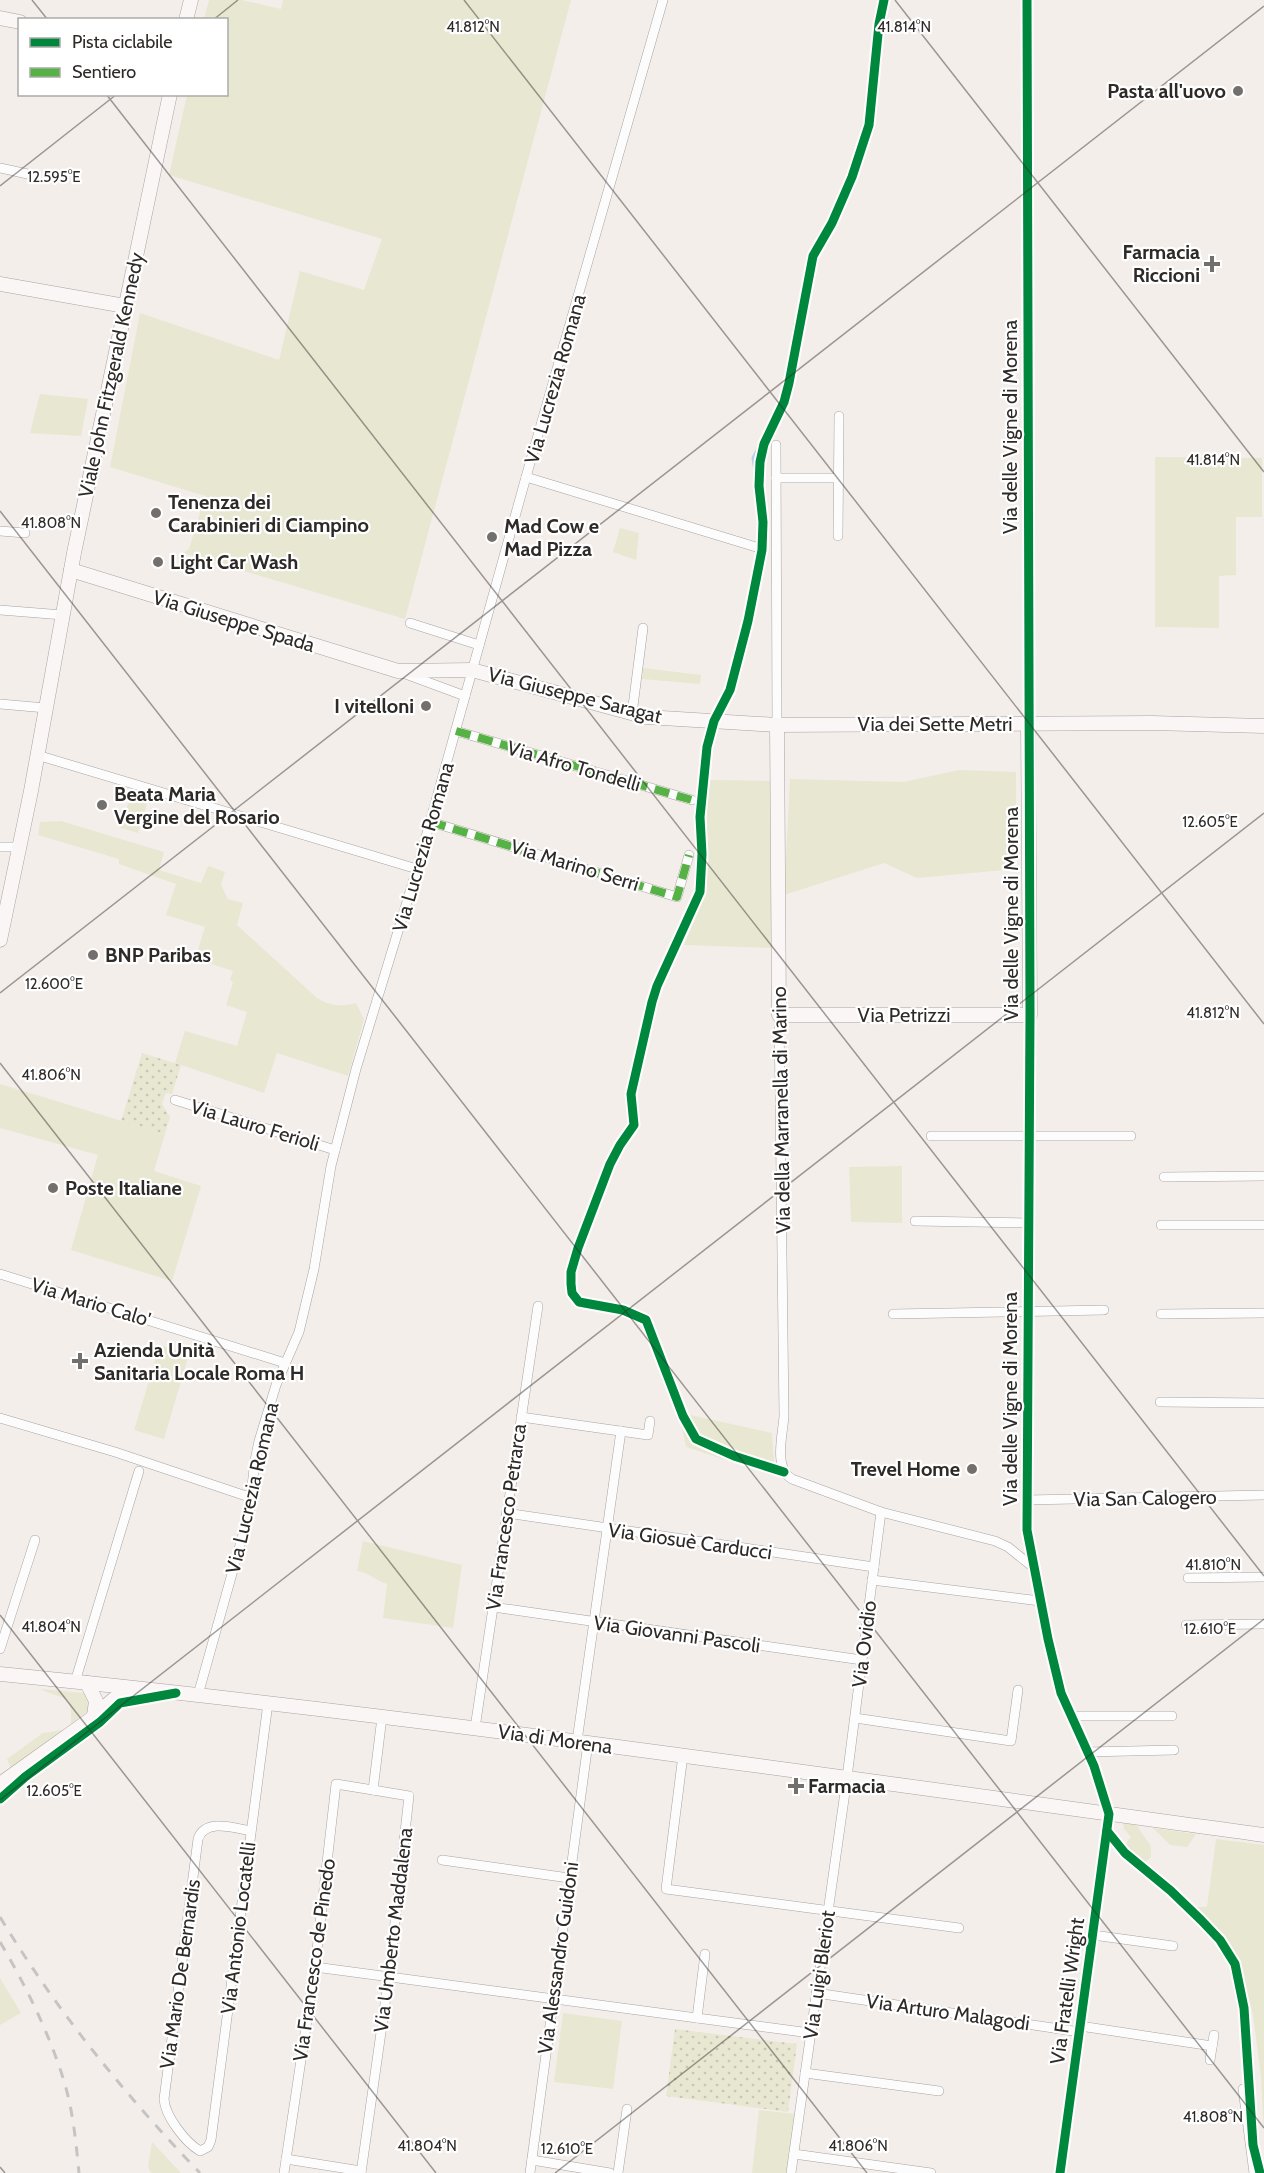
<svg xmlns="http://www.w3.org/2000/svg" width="1264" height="2173" font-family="Cabin,sans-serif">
<defs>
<pattern id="park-dots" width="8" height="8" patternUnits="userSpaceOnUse" patternTransform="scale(1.5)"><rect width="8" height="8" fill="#e8e7d2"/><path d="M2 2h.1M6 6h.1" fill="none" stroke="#c7c6b4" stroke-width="1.8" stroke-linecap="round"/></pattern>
</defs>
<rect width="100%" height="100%" fill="#f4eeeb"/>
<g fill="#e8e7d2">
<polygon points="209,0 242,0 281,9 283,0 571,0 405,619 183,553 189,549 205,496 110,467 140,313 279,360 300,271 364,290 382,239 169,175 187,95 226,94 226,20 204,19"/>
<polygon points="40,394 88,399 81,436 30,433"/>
<polygon points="1155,457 1262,458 1262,517 1236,517 1236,575 1219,576 1219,628 1155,627"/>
<polygon points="620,528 639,533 636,560 613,552"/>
<polygon points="643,668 701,675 700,684 642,679"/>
<polygon points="959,770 1016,772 1016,869 917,878 884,863 784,895 790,779 903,782"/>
<polygon points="706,780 773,781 774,948 684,945 703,900 707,872"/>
<polygon points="132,792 149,797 138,833 120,828"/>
<path d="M61 821 164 852 159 870 201 883 208 866 225 872 221 885 228 899 243 903 237 925 317 998C330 1006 342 1007 356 1003L364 1019 348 1076 277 1053 264 1093 175 1063 185 1031 237 1046 247 1012 226 1005 233 983 230 979 233 971 195 959 205 927 166 915 176 884 119 864V859L38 835 40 822Z"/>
<polygon points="0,1084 165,1134 154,1171 201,1186 172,1281 71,1250 98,1155 0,1128"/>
<polygon points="902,1166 902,1223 851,1222 849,1167"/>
<polygon points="160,1345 189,1354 164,1439 134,1430"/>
<polygon points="686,1414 772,1433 775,1476 686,1447 680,1419"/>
<path d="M363 1541 462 1565 453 1628 383 1618 387 1584C376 1581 368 1572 357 1571Z"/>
<path d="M40 1689 84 1693 91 1699 89 1710 71 1724C73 1691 63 1701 40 1689Z"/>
<polygon points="63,1730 11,1769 7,1759 43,1733"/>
<polygon points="1123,1823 1136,1825 1151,1846 1151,1857 1144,1863 1123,1847 1131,1837 1124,1829"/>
<polygon points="1153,1828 1196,1834 1187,1847 1170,1845"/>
<polygon points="1216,1839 1264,1845 1264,2133 1261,2077 1253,2015 1240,1966 1224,1938 1196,1907 1207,1907"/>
<polygon points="0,1978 21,2013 0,2025"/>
<polygon points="563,2013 622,2021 613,2089 554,2082"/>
<polygon points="759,2110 795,2114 788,2173 752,2173"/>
<polygon points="152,2142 181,2173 151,2173 148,2166"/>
</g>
<g fill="url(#park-dots)">
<polygon points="142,1053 181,1065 172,1094 166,1093 162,1104 170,1117 165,1134 121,1121"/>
<polygon points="675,2029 797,2044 788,2112 666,2096"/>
</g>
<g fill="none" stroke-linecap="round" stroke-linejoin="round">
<polyline stroke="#bacee9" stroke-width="3" points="719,710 728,690 740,641 748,621 762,550 763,522 753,458 771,423 786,387 795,323 803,306 805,274 810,256 829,225 840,195 850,177 865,124 872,52 877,24 884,0"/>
<g stroke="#a8a3a1" stroke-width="10">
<g id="street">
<polyline points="1027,0 1028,724"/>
<polyline points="0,168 32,175"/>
<polyline points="776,445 777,725"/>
<polyline points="526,477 756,547"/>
<polyline points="776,478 838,478"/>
<polyline points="0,531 25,533"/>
<polyline points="838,536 839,416"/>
<polyline points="0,610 63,615"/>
<polyline points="410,623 479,645"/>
<polyline points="403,673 465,696"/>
<polyline points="0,704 46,708"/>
<polyline points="632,714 643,628"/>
<polyline points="456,731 692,800"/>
<polyline points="37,755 417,869"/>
<polyline points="431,822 677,897 689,855"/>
<polyline points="0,847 20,847"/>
<path d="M779 1015 784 1416C783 1434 773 1468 792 1479L881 1512 995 1541 1008 1547 1033 1567"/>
<polyline points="1030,1015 1028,1536 1049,1646 1061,1693 1094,1766 1109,1814 1060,2173"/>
<polyline points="175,1100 335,1150"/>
<polyline points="931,1136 1131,1136"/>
<polyline points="1164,1177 1264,1176"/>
<polyline points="915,1221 1028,1223"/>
<polyline points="1161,1225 1264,1225"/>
<polyline points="0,1274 285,1363"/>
<polyline points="893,1314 1104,1310"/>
<polyline points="1161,1314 1264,1313"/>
<polyline points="1160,1402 1264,1403"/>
<polyline points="521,1417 648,1435 650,1421"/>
<polyline points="0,1418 115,1452 252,1498"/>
<polyline points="1027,1500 1264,1495"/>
<polyline points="506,1513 874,1567"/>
<polyline points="1188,1578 1264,1577"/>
<polyline points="872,1580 1040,1601"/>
<polyline points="493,1607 862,1660"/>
<polyline points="1186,1625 1264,1624"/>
<polyline points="0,1649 35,1540"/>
<polyline points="75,1682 139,1471"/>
<polyline points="198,1695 249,1513 255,1460 259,1441 276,1385 299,1332 314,1269 331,1166 356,1069 417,869 526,477 663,0"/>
<polyline points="1070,1716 1172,1716"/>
<polyline points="855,1718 1011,1741 1018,1690"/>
<polyline points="475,1728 538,1306"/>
<polyline points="577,1741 621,1431"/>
<polyline points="1087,1752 1174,1750"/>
<polyline points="683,1755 666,1889 959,1928"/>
<path d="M251 1831C234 1828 205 1818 198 1839L164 2099C165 2116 185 2142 200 2151L208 2147 211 2140 268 1703"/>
<polyline points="442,1860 569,1878"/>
<polyline points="1093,1935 1173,1946"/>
<polyline points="705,1954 697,2018 810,2033"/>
<polyline points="315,1967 697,2018"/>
<polyline points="816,1993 1080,2032"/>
<polyline points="1080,2026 1212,2046"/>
<polyline points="1210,2060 1214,2035"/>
<polyline points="805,2073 939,2091"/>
<polyline points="1243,2089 1254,2173"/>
<polyline points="794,2154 931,2173"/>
<polyline points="286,2159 361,2171"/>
<polyline points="532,2160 610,2173"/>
<polyline points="284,2173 315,1967 336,1784 373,1790"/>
<polyline points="361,2173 389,1976 409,1796 373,1790 382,1717"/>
<polyline points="530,2173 588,1743"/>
<polyline points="618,2173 627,2109"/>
<polyline points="791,2173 846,1785 881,1512"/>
</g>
</g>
<g stroke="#a8a3a1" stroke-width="15">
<g id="secondary">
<polyline points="0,18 20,22"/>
<polyline points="186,20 191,0"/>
<polyline points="0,284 125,306"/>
<polyline points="71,570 398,671 472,670 646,717 777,725 1152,723 1264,726"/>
<polyline points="777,725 779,1015 1030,1015 1028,724"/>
<polyline points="0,940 31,791 74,553 170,94"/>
<path d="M0 1674C423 1716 843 1778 1264 1835"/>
<polyline points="87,1683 96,1701 94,1716"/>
<polyline points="0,1784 91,1719 114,1699 136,1690"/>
</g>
</g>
<use href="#street" stroke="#fdfcfc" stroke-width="9"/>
<use href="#secondary" stroke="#faf6f6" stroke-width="14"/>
<g stroke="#c5c4c3" stroke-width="3" stroke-dasharray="10 10" stroke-linecap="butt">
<path d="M0 1917C56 2010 125 2095 200 2173"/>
<path d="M0 1942C26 1986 49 2033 64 2081 73 2111 76 2142 79 2173"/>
</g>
<g stroke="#56b245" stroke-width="8" stroke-dasharray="15 8" stroke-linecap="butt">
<polyline points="456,731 692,800"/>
<polyline points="431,822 677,897 689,855"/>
</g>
<g stroke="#fff" stroke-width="13">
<g id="cycleway">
<polyline points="1027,0 1030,1015 1027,1530 1048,1639 1061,1693 1094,1766 1109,1814 1060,2173"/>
<polyline points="784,1472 734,1456 696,1439 683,1416 646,1320 623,1310 579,1302 572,1293 571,1284 571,1272 578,1248 610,1164 620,1145 634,1125 631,1094 652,1002 657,986 700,892 702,854 700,817 707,747 714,721 730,690 748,621 762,550 763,522 759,486 760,462 764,444 784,402 789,383 813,256 832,223 852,177 869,125 879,24 884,0"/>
<polyline points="0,1799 25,1777 100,1722 120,1703 176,1693"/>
<polyline points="1107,1831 1125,1853 1171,1891 1201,1920 1220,1940 1235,1964 1244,2008 1253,2145 1260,2173"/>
</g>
</g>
<use href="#cycleway" stroke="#00873e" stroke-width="9"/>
</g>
<path fill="none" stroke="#2e2a28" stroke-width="1.5" stroke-opacity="0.45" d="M32 0 48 20M464 0 1264 1024M895 0 1264 472M213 20 238 0M106 94 1264 1576M0 186 117 94M0 511 1264 2128M0 993 1264 6M0 1063 867 2173M0 1615 436 2173M0 1800 1264 813M0 2167 5 2173M555 2173 1264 1619"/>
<g fill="#736f6c" stroke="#fff" stroke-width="2">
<circle cx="1238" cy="91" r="6"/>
<path d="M1209 255h6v6h6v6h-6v6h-6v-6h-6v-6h6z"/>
<circle cx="156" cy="513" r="6"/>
<circle cx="492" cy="537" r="6"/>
<circle cx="158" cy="562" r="6"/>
<circle cx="426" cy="706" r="6"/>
<circle cx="102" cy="805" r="6"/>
<circle cx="93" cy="955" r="6"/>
<circle cx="53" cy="1188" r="6"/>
<path d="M77 1352h6v6h6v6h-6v6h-6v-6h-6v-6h6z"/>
<circle cx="972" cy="1469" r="6"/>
<path d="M793 1777h6v6h6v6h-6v6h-6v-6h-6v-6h6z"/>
</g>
<g text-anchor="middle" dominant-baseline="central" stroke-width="4.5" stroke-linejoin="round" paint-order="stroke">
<g font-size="20" font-weight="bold" fill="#2e2a28" stroke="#fff" text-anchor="start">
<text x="1226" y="91" text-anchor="end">Pasta all'uovo</text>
<text x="1200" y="252" text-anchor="end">Farmacia<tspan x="1200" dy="23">Riccioni</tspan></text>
<text x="168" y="502">Tenenza dei<tspan x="168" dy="23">Carabinieri di Ciampino</tspan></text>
<text x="504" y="526">Mad Cow e<tspan x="504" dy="23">Mad Pizza</tspan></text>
<text x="170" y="562">Light Car Wash</text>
<text x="414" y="706" text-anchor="end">I vitelloni</text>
<text x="114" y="794">Beata Maria<tspan x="114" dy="23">Vergine del Rosario</tspan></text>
<text x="105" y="955">BNP Paribas</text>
<text x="65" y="1188">Poste Italiane</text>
<text x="94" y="1350">Azienda Unità<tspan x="94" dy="23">Sanitaria Locale Roma H</tspan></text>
<text x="960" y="1469" text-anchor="end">Trevel Home</text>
<text x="808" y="1786">Farmacia</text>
</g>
<g font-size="20" fill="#2e2a28" stroke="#fff">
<text transform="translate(111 375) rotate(-78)">Viale John Fitzgerald Kennedy</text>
<text transform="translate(555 379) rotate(-74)">Via Lucrezia Romana</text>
<text transform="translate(1010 427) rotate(-90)">Via delle Vigne di Morena</text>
<text transform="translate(234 621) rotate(17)">Via Giuseppe Spada</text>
<text transform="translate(575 695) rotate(14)">Via Giuseppe Saragat</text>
<text x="935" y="724">Via dei Sette Metri</text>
<text transform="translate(574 766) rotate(16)">Via Afro Tondelli</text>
<text transform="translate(423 847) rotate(-74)">Via Lucrezia Romana</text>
<text transform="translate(575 865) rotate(17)">Via Marino Serri</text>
<text transform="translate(1011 914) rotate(-90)">Via delle Vigne di Morena</text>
<text x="904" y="1015">Via Petrizzi</text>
<text transform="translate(781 1110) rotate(-91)">Via della Marranella di Marino</text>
<text transform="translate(255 1125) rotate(17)">Via Lauro Ferioli</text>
<text transform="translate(91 1302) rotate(17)">Via Mario Calo'</text>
<text transform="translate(1010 1399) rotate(-90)">Via delle Vigne di Morena</text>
<text transform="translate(252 1488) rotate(-77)">Via Lucrezia Romana</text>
<text transform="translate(1145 1498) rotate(-1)">Via San Calogero</text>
<text transform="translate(506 1517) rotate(-82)">Via Francesco Petrarca</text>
<text transform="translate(690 1541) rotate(8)">Via Giosuè Carducci</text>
<text transform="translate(677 1634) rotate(8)">Via Giovanni Pascoli</text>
<text transform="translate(864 1644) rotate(-83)">Via Ovidio</text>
<text transform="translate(555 1739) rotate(8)">Via di Morena</text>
<text transform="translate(238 1928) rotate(-83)">Via Antonio Locatelli</text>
<text transform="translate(393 1930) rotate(-83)">Via Umberto Maddalena</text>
<text transform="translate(558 1958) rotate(-82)">Via Alessandro Guidoni</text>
<text transform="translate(314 1960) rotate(-82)">Via Francesco de Pinedo</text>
<text transform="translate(180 1974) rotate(-82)">Via Mario De Bernardis</text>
<text transform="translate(819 1975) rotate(-82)">Via Luigi Bleriot</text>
<text transform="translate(1067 1991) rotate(-82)">Via Fratelli Wright</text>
<text transform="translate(948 2012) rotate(8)">Via Arturo Malagodi</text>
</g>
</g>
<g font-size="15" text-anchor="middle" fill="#2e2a28" stroke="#fff" stroke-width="4.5" stroke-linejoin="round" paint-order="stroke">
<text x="473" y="32">41.812°N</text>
<text x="904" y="32">41.814°N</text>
<text x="54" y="182">12.595°E</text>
<text x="1213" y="465">41.814°N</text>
<text x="51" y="528">41.808°N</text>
<text x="1210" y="827">12.605°E</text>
<text x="54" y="989">12.600°E</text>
<text x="1213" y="1018">41.812°N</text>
<text x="51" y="1080">41.806°N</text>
<text x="1213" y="1570">41.810°N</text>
<text x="51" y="1632">41.804°N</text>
<text x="1210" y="1634">12.610°E</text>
<text x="54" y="1796">12.605°E</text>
<text x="1213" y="2122">41.808°N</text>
<text x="427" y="2151">41.804°N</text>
<text x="858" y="2151">41.806°N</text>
<text x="567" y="2154">12.610°E</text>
</g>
<rect x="18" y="18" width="210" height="78" fill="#ffffff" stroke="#abaaa9" stroke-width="1.5"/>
<rect x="30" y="38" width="30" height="9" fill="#00873e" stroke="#abaaa9" stroke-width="1.5"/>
<text x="72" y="48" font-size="18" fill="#2e2a28">Pista ciclabile</text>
<rect x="30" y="68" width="30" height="9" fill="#56b245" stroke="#abaaa9" stroke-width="1.5"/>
<text x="72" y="78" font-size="18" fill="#2e2a28">Sentiero</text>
</svg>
